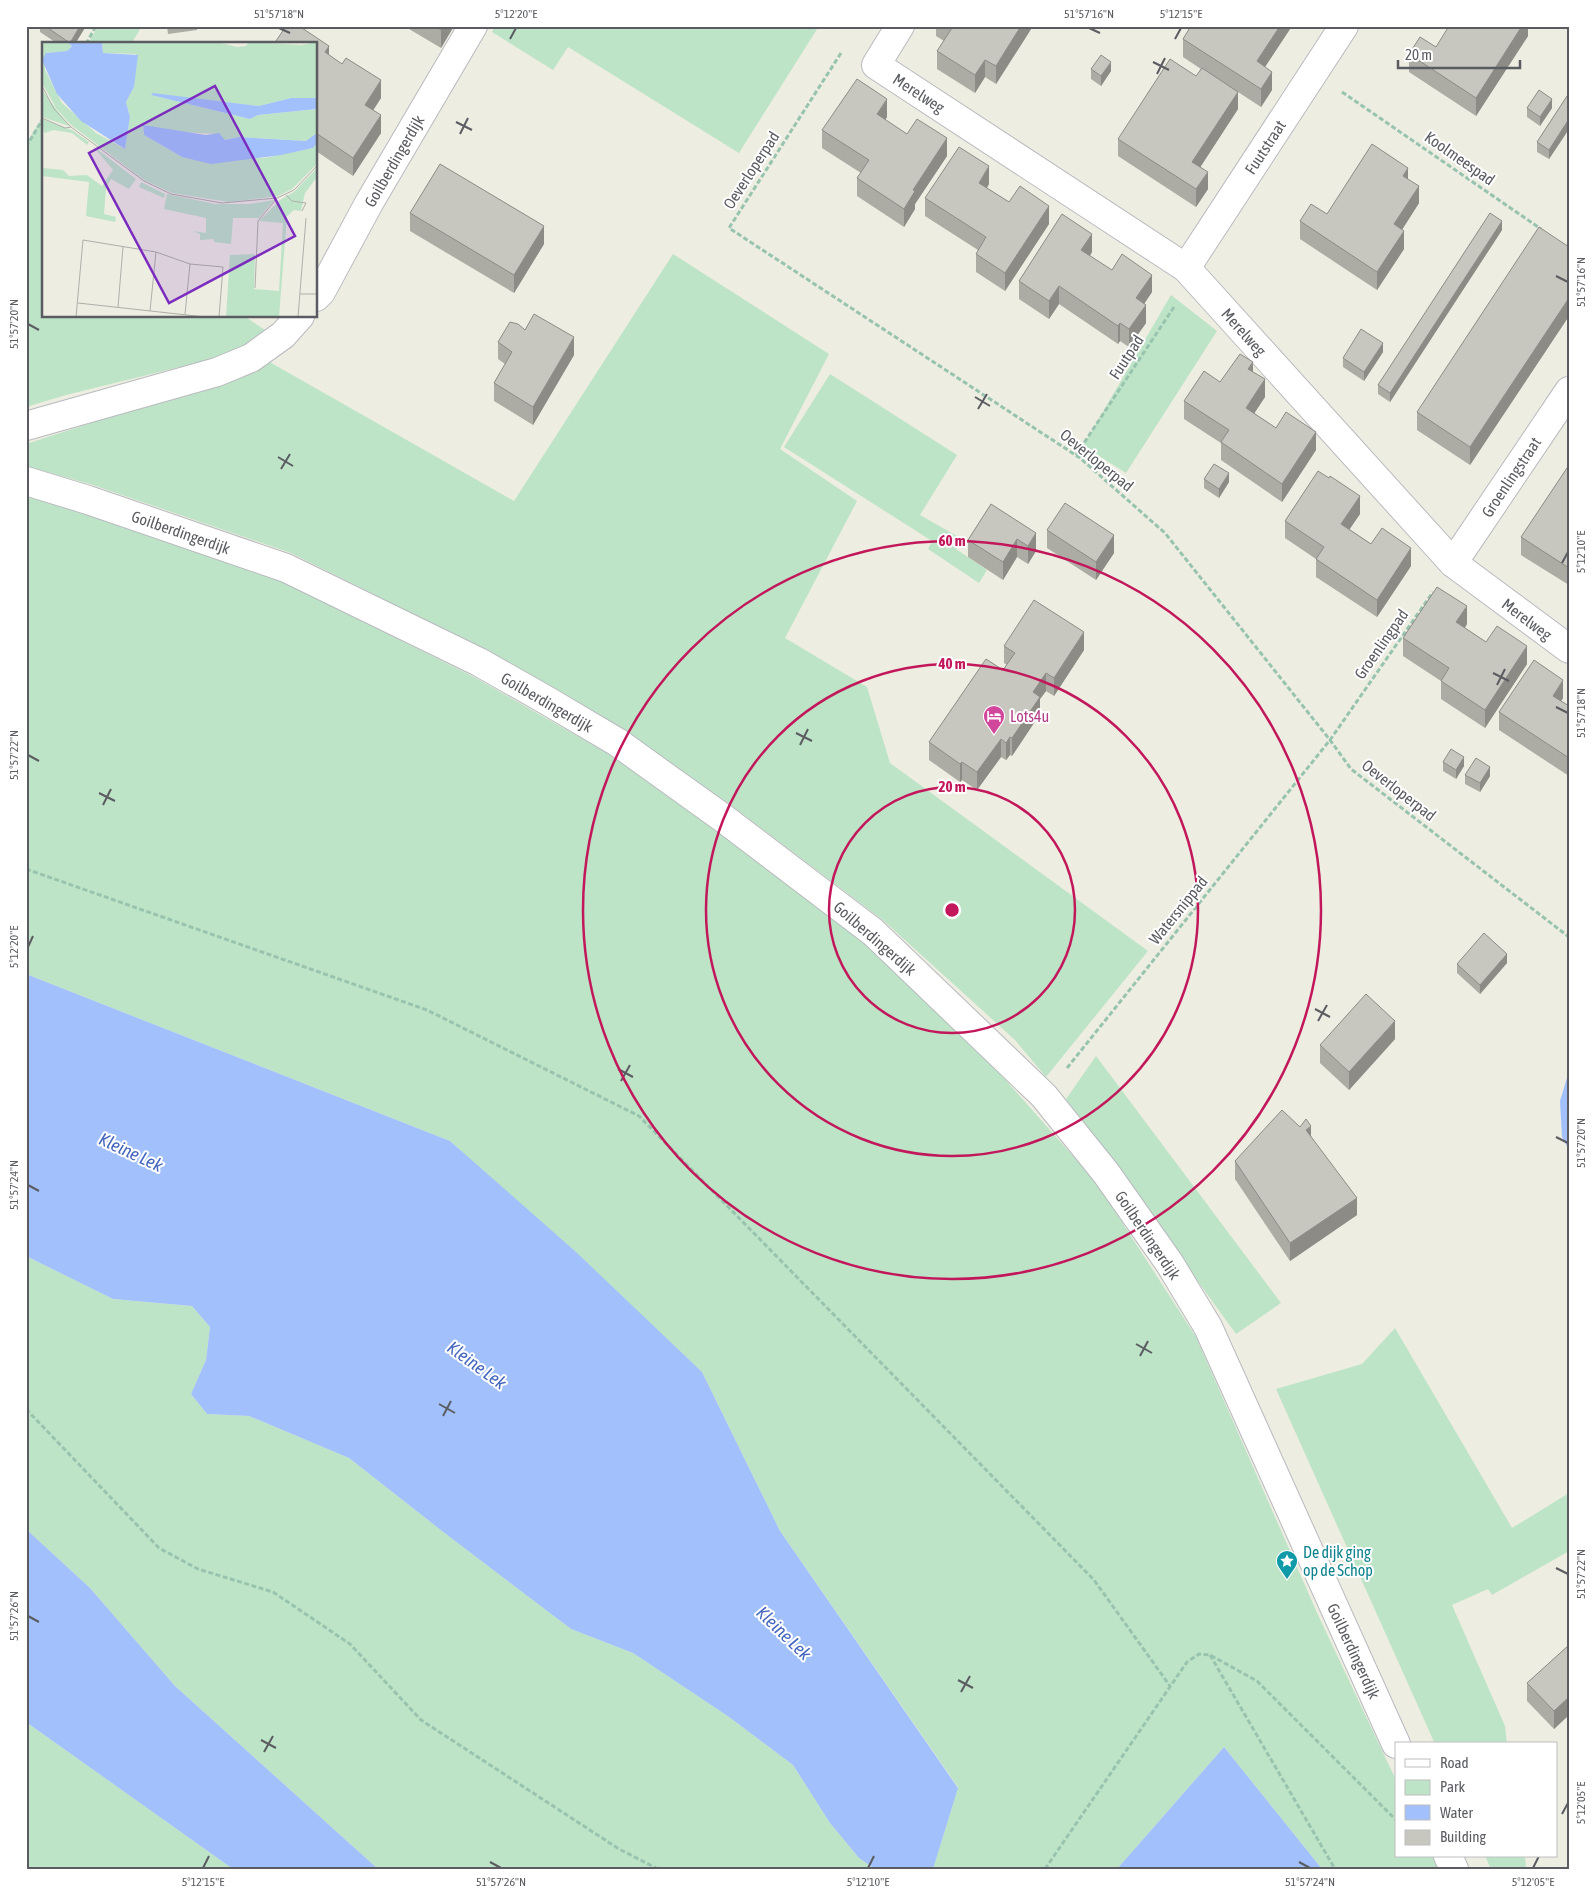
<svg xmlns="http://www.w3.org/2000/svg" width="1595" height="1895" font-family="'Asap Condensed',sans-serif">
<rect width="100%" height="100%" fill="#edede1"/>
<g fill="#bee4c7">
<polygon points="98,26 142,26 131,44 88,44"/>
<polygon points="495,26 819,26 739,153 568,47 553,70 492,32"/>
<polygon points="44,115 44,316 244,316 271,334 264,340 204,361 66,395 26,407 26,144"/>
<polygon points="673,254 829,354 780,449 857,501 785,638 867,687 890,763 1148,951 1046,1077 1015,1040 884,921 732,806 627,732 487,651 291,553 93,485 26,466 26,444 211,384 266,360 514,501"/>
<polygon points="1171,295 1217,331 1126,473 1083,446"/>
<polygon points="830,374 957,455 920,515 962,539 956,549 987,570 979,583 928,549 932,541 784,447"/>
<polygon points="26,495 84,513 280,580 474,677 612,756 715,830 865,942 994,1067 1096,1182 1196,1337 1318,1615 1396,1780 1396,1856 1433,1856 1439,1869 1322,1869 1224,1747 1117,1869 933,1869 958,1787 780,1531 702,1372 450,1141 26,974"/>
<polygon points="1096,1056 1281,1303 1236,1334 1066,1099"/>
<polygon points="26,1256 113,1299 192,1306 210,1327 206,1360 191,1394 207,1414 249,1416 349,1458 442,1531 571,1629 633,1653 729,1717 793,1765 830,1823 859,1858 875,1869 378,1869 175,1686 90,1588 26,1529"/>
<polygon points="1395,1328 1512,1528 1569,1493 1569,1551 1492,1595 1488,1589 1452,1605 1505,1726 1507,1744 1435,1744 1276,1389 1362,1364"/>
<polygon points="26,1722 233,1869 26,1869"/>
<polygon points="1485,1856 1525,1856 1526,1869 1491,1869"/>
</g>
<g fill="#a2c1fc">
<polygon points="26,974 450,1141 576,1252 702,1372 780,1531 958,1788 933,1869 875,1869 859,1858 830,1823 793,1765 729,1717 633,1653 571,1629 442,1531 349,1458 249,1416 207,1414 191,1394 206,1360 210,1327 192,1306 113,1299 26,1256"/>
<polygon points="1569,1071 1569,1150 1562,1137 1560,1101"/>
<polygon points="26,1529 90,1588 175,1686 378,1869 233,1869 26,1722"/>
<polygon points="1224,1747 1322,1869 1117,1869"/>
</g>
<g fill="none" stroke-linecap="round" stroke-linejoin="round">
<g stroke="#b9bac0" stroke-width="30">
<g id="minor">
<polyline points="900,26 876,65 1186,268 1453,563 1569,649"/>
<polyline points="1186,268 1344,26"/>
<polyline points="316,297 321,292 369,203 473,26"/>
<polyline points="26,426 217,372 251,358 283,335 300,316"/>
<polyline points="26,481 88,500 286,568 479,662 546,700 617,742 723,818 873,932 1044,1096 1106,1173 1170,1264 1208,1327 1396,1744"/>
<polyline points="1453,563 1569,391"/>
<polyline points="1448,1856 1454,1869"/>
</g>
</g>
<g stroke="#98c4af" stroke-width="3" stroke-dasharray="5 2.5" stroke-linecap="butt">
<polyline points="86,44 96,26"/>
<polyline points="841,53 729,228 1080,458 1165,533 1330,740 1351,769 1569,937"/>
<polyline points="1342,92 1541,229"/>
<polyline points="26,147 44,117"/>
<polyline points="1076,455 1174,307"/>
<polyline points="26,869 427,1010 639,1116 1094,1580 1170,1686"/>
<polyline points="1067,1068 1330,740 1433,592"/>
<polyline points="26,1409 159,1548 198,1569 273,1592 350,1644 421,1720 619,1849 658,1869"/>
<polyline points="1210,1655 1335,1869"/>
<polyline points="1045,1869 1187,1662 1199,1654 1210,1655 1257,1681 1396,1820"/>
</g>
<use href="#minor" stroke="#fff" stroke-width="28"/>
</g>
<g fill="#acaba4">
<polygon points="40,26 86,26 75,44 58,44 40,32"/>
<polygon points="167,26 197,26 197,30 168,34"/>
<polygon points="404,26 454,26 441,48"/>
<polygon points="936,26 1033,26 996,84 985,77 975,93 937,69 937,51 944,41 936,36"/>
<polygon points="1191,26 1292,26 1265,67 1272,90 1261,107 1238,92 1238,109 1200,167 1208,189 1196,207 1118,156 1118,139 1196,76 1201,69 1183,57 1183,39"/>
<polygon points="1528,26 1528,36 1476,116 1409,72 1409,54 1436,47"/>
<polygon points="316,44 329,55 381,98 373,110 381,133 353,176 316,151"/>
<polygon points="1091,69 1111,71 1101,86 1091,79"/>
<polygon points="1569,93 1569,129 1549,159 1537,152 1537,142"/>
<polygon points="1527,108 1552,108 1540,126 1527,117"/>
<polygon points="887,117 885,120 907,134 947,156 915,204 915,209 904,227 857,196 857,178 861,173 822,148 822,130"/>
<polygon points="1408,179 1419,203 1402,230 1404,249 1377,290 1300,239 1300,221 1327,214"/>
<polygon points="989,184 987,188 1009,202 1049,224 1005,291 976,272 976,254 978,250 925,216 925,198"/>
<polygon points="410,213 544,244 514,293 410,231"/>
<polygon points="1502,230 1390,402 1378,394 1378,385"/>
<polygon points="1569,247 1569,316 1470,465 1417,430 1417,412"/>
<polygon points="1092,252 1090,256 1112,270 1152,292 1144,304 1146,323 1129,347 1120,341 1118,344 1059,304 1049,319 1019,299 1019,281"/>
<polygon points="525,330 574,355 533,425 494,401 494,383 505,364 498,359 498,342"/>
<polygon points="1383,352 1364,381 1343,367 1343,358"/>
<polygon points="1253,372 1265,397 1254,413 1276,428 1316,450 1282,502 1221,460 1221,443 1184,419 1184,401 1220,382"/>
<polygon points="1569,465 1569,585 1521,555 1521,537"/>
<polygon points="1204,479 1229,482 1219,498 1204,488"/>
<polygon points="991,504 1036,551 1028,564 1017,557 1003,580 968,557 968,540"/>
<polygon points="1360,514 1349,529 1371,544 1411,566 1377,617 1316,577 1316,559 1285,538 1285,521"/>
<polygon points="1047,530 1114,553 1096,580 1047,548"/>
<polygon points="1467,624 1465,628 1486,642 1527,664 1485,728 1441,699 1441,681 1403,656 1403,638"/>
<polygon points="1004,646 1084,650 1054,696 1046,691 1040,699 1040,714 1012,756 1010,755 1006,760 1001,757 977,790 962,780 960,782 929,760 929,742 1003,670 1007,665 1004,663"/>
<polygon points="1563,698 1561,701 1569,706 1569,776 1499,730 1499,712"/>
<polygon points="1443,762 1464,766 1456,779 1443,771"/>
<polygon points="1465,775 1490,776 1480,792 1465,784"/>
<polygon points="1507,963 1480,994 1457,973 1457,964"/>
<polygon points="1395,1039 1349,1090 1320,1063 1320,1045"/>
<polygon points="1311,1136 1357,1215 1290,1261 1235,1179 1235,1161"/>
<polygon points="1569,1645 1569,1715 1554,1729 1527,1701 1527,1683"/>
</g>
<g fill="#8c8b86">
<polygon points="80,26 86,26 75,44 70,44"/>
<polygon points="444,26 454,26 441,48 441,30"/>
<polygon points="1021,26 1033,26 996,84 996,66"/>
<polygon points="1280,26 1292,26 1257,79 1257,61"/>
<polygon points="1522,26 1528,26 1528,36 1476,116 1476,98"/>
<polygon points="329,46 329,64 325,52"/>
<polygon points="985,60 985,77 975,93 975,75"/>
<polygon points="1111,62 1111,71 1101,86 1101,76"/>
<polygon points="1272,72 1272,90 1261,107 1261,89"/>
<polygon points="381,80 381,98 365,123 365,105"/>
<polygon points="1238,92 1238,109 1192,180 1192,162"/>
<polygon points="887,99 887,117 877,132 877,114"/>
<polygon points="1552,99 1552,108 1540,126 1540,117"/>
<polygon points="381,115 381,133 353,176 353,158"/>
<polygon points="1569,119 1569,129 1549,159 1549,150"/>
<polygon points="947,138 947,156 915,204 915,209 904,227 904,209 913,190"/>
<polygon points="989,166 989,184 979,200 979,183"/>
<polygon points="1408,168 1408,185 1403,176"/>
<polygon points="1208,172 1208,189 1196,207 1196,189"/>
<polygon points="1419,186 1419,203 1394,242 1394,224"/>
<polygon points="1049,206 1049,224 1005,291 1005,273"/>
<polygon points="1502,221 1502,230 1390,402 1390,393"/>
<polygon points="544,226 544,244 514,293 514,275"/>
<polygon points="1404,231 1404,249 1377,290 1377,272"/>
<polygon points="1092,234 1092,252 1081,268 1081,250"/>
<polygon points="1152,275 1152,292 1136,316 1136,298"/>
<polygon points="1059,286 1059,304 1049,319 1049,301"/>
<polygon points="1569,298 1569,316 1470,465 1470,447"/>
<polygon points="1146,305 1146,323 1129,347 1129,329"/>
<polygon points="1120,323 1120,341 1118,344 1118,326"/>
<polygon points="574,337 574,355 533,425 533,407"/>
<polygon points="1383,343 1383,352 1364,381 1364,372"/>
<polygon points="1253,362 1253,380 1248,369"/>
<polygon points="1265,379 1265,397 1246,426 1246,408"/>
<polygon points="1316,432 1316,450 1282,502 1282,484"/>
<polygon points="1229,473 1229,482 1219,498 1219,489"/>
<polygon points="1360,496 1360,514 1341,542 1341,524"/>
<polygon points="1036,533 1036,551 1028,564 1028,546"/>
<polygon points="1114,535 1114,553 1096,580 1096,562"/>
<polygon points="1017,539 1017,557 1003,580 1003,562"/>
<polygon points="1411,548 1411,566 1377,617 1377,600"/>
<polygon points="1467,606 1467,624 1456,640 1456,622"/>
<polygon points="1084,632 1084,650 1054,696 1054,678"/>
<polygon points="1527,646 1527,664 1485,728 1485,710"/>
<polygon points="1046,673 1046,691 1040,699 1040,714 1012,756 1012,738 1033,692"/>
<polygon points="1563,680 1563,698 1553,714 1553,696"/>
<polygon points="1010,737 1010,755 1006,760 1006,743"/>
<polygon points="1001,739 1001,757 977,790 977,772"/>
<polygon points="1464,757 1464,766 1456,779 1456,770"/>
<polygon points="962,762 962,780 960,782 960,764"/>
<polygon points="1490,767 1490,776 1480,792 1480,783"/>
<polygon points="1507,954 1507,963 1480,994 1480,985"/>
<polygon points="1395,1021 1395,1039 1349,1090 1349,1072"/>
<polygon points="1311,1126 1311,1143 1306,1130"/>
<polygon points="1357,1198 1357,1215 1290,1261 1290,1243"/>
<polygon points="1569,1697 1569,1715 1554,1729 1554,1711"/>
</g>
<g fill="#c8c7bf" stroke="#8c8b86">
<polygon points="45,26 80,26 70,43"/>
<polygon points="286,26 299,26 329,46 325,52 342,64 346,58 381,80 365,105 381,115 353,158 316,133 316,44 274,44"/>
<polygon points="435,26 444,26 441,30"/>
<polygon points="949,26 1021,26 996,66 985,60 975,75 937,51 952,28"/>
<polygon points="1191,26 1280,26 1257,61 1272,72 1261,89 1183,39"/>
<polygon points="1449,26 1522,26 1476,98 1409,54 1420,37 1436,47"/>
<polygon points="1101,55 1111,62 1101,76 1091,69"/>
<polygon points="1170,59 1196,76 1202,68 1238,92 1192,162 1208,172 1196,189 1118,139"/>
<polygon points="857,79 887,99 877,114 907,134 917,119 947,138 913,190 915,191 904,209 857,178 869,160 822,130"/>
<polygon points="1539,90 1552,99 1540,117 1527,108"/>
<polygon points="1569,93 1569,119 1549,150 1537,142"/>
<polygon points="1372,144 1408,168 1403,176 1419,186 1394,224 1404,231 1377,272 1300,221 1311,204 1327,214"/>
<polygon points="959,147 989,166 979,183 1009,202 1020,186 1049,206 1005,273 976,254 986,237 925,198"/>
<polygon points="440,164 544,226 514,275 410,213"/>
<polygon points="1490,213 1502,221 1390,393 1378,385"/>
<polygon points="1062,214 1092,234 1081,250 1112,270 1122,254 1152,275 1136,298 1146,305 1129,329 1120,323 1118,326 1059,286 1049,301 1019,281"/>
<polygon points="1539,227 1569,247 1569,298 1470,447 1417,412"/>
<polygon points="534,314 574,337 533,407 494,383 512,352 498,342 510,322 518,324 525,330"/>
<polygon points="1361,329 1383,343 1364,372 1343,358"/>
<polygon points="1240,354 1253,362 1248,369 1265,379 1246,408 1276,428 1286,412 1316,432 1282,484 1221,442 1229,430 1184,401 1204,371 1220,382"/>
<polygon points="1214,464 1229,473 1219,489 1204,479"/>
<polygon points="1569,465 1569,568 1521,537"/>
<polygon points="1318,471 1329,478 1330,476 1360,496 1341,524 1371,544 1382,528 1411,548 1377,600 1316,559 1324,547 1285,521"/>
<polygon points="1065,503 1114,535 1096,562 1047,530"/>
<polygon points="991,504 1036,533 1028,546 1017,539 1003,562 968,540"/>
<polygon points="1437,587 1467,606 1456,622 1486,642 1497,626 1527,646 1485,710 1441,681 1449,668 1403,638"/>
<polygon points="1034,600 1084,632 1054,678 1046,673 1033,692 1040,697 1012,738 1010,737 1006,743 1001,739 977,772 962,762 960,764 929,742 986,659 1003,670 1015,653 1004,646"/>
<polygon points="1534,660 1563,680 1553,696 1569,706 1569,758 1499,712"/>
<polygon points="1451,749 1464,757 1456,770 1443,762"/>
<polygon points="1476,758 1490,767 1480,783 1465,775"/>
<polygon points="1484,933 1507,954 1480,985 1457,964"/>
<polygon points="1366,994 1395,1021 1349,1072 1320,1045"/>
<polygon points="1282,1110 1300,1127 1306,1119 1311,1126 1306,1130 1357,1198 1290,1243 1235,1161"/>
<polygon points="1569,1645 1569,1697 1554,1711 1527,1683"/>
</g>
<path fill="none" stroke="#5a5c62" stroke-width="2" d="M279 28 290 33M1089 28 1100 33M510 39 516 28M1175 39 1181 28M1153 62 1169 70M1157 74 1165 58M456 122 472 130M460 134 468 118M1556 276 1568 282M28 324 39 330M975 397 990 406M978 409 987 394M278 457 293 466M281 469 290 454M1562 563 1568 552M1493 673 1509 681M1497 685 1505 669M1556 707 1568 713M796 733 812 741M800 745 808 729M28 755 39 761M99 793 115 801M103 805 111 789M28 947 33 936M1315 1009 1330 1017M1318 1021 1327 1005M618 1069 633 1077M621 1081 630 1065M1556 1137 1568 1143M28 1185 39 1191M1136 1344 1152 1353M1140 1356 1148 1341M439 1404 455 1413M443 1416 451 1401M1556 1568 1568 1574M28 1616 39 1622M958 1680 973 1688M961 1692 970 1676M261 1740 276 1748M264 1752 273 1736M1562 1814 1568 1803M490 1862 501 1868M1299 1862 1310 1868M203 1868 209 1856M868 1868 874 1856M1533 1868 1539 1856"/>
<g fill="none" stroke="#c2185b" stroke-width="2.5">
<circle cx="952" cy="910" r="123"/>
<circle cx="952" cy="910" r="246"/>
<circle cx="952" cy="910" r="369"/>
</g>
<defs>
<g id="hotel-pin" transform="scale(1.125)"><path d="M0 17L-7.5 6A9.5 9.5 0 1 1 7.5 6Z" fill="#d1479c" stroke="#fff"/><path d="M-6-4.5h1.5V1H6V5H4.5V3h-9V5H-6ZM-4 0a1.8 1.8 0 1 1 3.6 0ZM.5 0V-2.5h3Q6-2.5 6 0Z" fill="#fff"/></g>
<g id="sight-pin" transform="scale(1.125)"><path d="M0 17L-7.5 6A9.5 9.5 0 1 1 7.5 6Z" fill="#0f9aa8" stroke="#fff"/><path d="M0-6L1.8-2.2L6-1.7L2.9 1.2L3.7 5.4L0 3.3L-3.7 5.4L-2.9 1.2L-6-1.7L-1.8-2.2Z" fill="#fff"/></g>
</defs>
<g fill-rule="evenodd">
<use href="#hotel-pin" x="994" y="716"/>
<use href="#sight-pin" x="1287" y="1561"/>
</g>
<g text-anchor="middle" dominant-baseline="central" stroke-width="4" stroke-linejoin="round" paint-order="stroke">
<g font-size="16" fill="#5a5c62" stroke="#fff">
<text transform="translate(919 93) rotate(33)">Merelweg</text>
<text transform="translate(1265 147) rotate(-57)">Fuutstraat</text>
<text transform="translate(1460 158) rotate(35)">Koolmeespad</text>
<text transform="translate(394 161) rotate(-60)">Goilberdingerdijk</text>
<text transform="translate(751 170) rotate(-57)">Oeverloperpad</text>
<text transform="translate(1244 332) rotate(48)">Merelweg</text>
<text transform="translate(1126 357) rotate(-57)">Fuutpad</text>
<text transform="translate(1097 460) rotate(39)">Oeverloperpad</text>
<text transform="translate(1511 477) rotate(-56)">Groenlingstraat</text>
<text transform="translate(181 532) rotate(19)">Goilberdingerdijk</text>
<text transform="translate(1527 619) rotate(37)">Merelweg</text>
<text transform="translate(1381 644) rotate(-55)">Groenlingpad</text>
<text transform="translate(547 702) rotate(30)">Goilberdingerdijk</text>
<text transform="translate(1399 790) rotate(38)">Oeverloperpad</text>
<text transform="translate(1178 910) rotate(-51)">Watersnippad</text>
<text transform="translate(875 938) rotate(41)">Goilberdingerdijk</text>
<text transform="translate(1148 1235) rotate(56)">Goilberdingerdijk</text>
<text transform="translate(1354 1651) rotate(65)">Goilberdingerdijk</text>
</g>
<g font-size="16" fill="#b23c85" stroke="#fff" text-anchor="start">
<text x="1010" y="716">Lots4u</text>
</g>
<g font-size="16" fill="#0d838f" stroke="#fff" text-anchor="start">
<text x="1303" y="1552">De dijk ging<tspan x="1303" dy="18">op de Schop</tspan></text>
</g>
<g font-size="18" font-style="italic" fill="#4566bf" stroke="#fff">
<text transform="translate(131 1152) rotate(25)">Kleine Lek</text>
<text transform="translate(477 1365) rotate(36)">Kleine Lek</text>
<text transform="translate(784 1633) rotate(44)">Kleine Lek</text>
</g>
</g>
<g transform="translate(42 42)">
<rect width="275" height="275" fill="#edede1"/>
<path d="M0 0H25L30 4 25 9 4 11 3 28 20 61 54 91 83 107 88 75 84 60 92 45 94 12 61 11 60 0H175L195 5 204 4 207 0 259 3 275 0V56H249L217 64 109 53 208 77 216 73 275 67V91L265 99 197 95 183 98 174 92 123 89 103 83 101 85 102 93 140 115 222 116 271 106 275 101V122L250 147 236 154 187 160 130 151 102 138 28 82 14 66 0 41ZM0 48 27 84 0 75ZM0 77 30 88 47 100 45 103 30 91 12 88 2 91ZM51 104 94 137 87 147 69 137 64 146 62 172 74 175 73 180 44 174 47 140 0 134V126L21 128 27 134 45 133 60 144 71 128ZM275 126V135L263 151 259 169 252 168 245 174 237 275H184L188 213 213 212 212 247 237 249 241 181 217 179 238 158 252 150ZM99 140 123 152 122 156 97 145ZM125 152 173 162H207L232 158 217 176H191L189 202 172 200V197L158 198V192L151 189 164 191V176L122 167Z" fill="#bee4c7"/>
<path d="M25 0H60L61 11 96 13 92 45 84 60 88 75 83 107 39 79 15 52 0 18 4 11 25 9 30 4ZM111 51 217 64 249 56H275V67L216 73 208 77 109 53ZM101 83 164 93 177 91 183 98 197 95 264 99 275 91V101L271 106 239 113 169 122 140 115 102 93Z" fill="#a2c1fc"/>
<path fill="none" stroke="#aeafaa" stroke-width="1" d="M0 44 12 67 29 85 102 139 129 152 180 161 235 156 252 148 275 124M0 76 23 86 29 85M244 153 250 159 264 161 260 169M213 246 216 179 235 156M258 252H275M36 261 163 275M76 265 81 205M108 269 114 210M143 272 148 222M34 275 41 198 114 210 148 222 181 225 177 275M256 275 264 176"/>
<path fill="#7b2cbf" fill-opacity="0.15" stroke="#7b2cbf" stroke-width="2.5" d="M173 44 253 194 127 261 47 111Z"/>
<rect width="275" height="275" fill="none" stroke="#5a5c62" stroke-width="2.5"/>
</g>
<circle cx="952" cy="910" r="8" fill="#c2185b" stroke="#fff" stroke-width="2.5"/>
<g font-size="15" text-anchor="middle" font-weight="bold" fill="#c2185b" stroke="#fff" stroke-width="4" stroke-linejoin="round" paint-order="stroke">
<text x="952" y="546">60 m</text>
<text x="952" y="669">40 m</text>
<text x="952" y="792">20 m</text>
</g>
<rect width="1595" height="1895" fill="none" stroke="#ffffff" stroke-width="55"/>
<rect x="1395" y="1742" width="162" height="115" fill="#ffffff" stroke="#bdbec0"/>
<rect x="1405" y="1759" width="25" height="8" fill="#ffffff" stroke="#bdbec0"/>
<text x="1440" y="1768" font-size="15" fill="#5a5c62">Road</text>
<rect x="1405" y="1780" width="25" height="15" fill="#bee4c7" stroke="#bdbec0"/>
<text x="1440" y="1792" font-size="15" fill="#5a5c62">Park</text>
<rect x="1405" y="1805" width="25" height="15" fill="#a2c1fc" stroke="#bdbec0"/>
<text x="1440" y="1818" font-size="15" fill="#5a5c62">Water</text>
<rect x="1405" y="1830" width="25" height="15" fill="#c8c7bf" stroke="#bdbec0"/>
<text x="1440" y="1842" font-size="15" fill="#5a5c62">Building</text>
<path d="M1398 60v8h122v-8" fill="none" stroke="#5a5c62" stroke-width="2.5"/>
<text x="1405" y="60" font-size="15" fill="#5a5c62" stroke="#ffffff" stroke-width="4" paint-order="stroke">20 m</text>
<rect x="28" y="28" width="1540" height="1840" fill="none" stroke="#5a5c62" stroke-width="2"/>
<g font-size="12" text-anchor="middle" fill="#5a5c62">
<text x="279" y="18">51°57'18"N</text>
<text x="516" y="18">5°12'20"E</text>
<text x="1089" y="18">51°57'16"N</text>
<text x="1181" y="18">5°12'15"E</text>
<text transform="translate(1581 282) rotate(-90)" y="4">51°57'16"N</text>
<text transform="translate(14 324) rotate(-90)" y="4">51°57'20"N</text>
<text transform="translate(1581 552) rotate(-90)" y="4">5°12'10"E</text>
<text transform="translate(1581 713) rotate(-90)" y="4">51°57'18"N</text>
<text transform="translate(14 755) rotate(-90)" y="4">51°57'22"N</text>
<text transform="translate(14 947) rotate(-90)" y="4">5°12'20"E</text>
<text transform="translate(1581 1143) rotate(-90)" y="4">51°57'20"N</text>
<text transform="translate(14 1185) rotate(-90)" y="4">51°57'24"N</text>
<text transform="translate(1581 1574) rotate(-90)" y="4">51°57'22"N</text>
<text transform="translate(14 1616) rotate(-90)" y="4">51°57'26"N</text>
<text transform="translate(1581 1803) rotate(-90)" y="4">5°12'05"E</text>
<text x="203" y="1886">5°12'15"E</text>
<text x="501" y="1886">51°57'26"N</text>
<text x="868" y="1886">5°12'10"E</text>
<text x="1310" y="1886">51°57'24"N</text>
<text x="1533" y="1886">5°12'05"E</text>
</g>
</svg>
